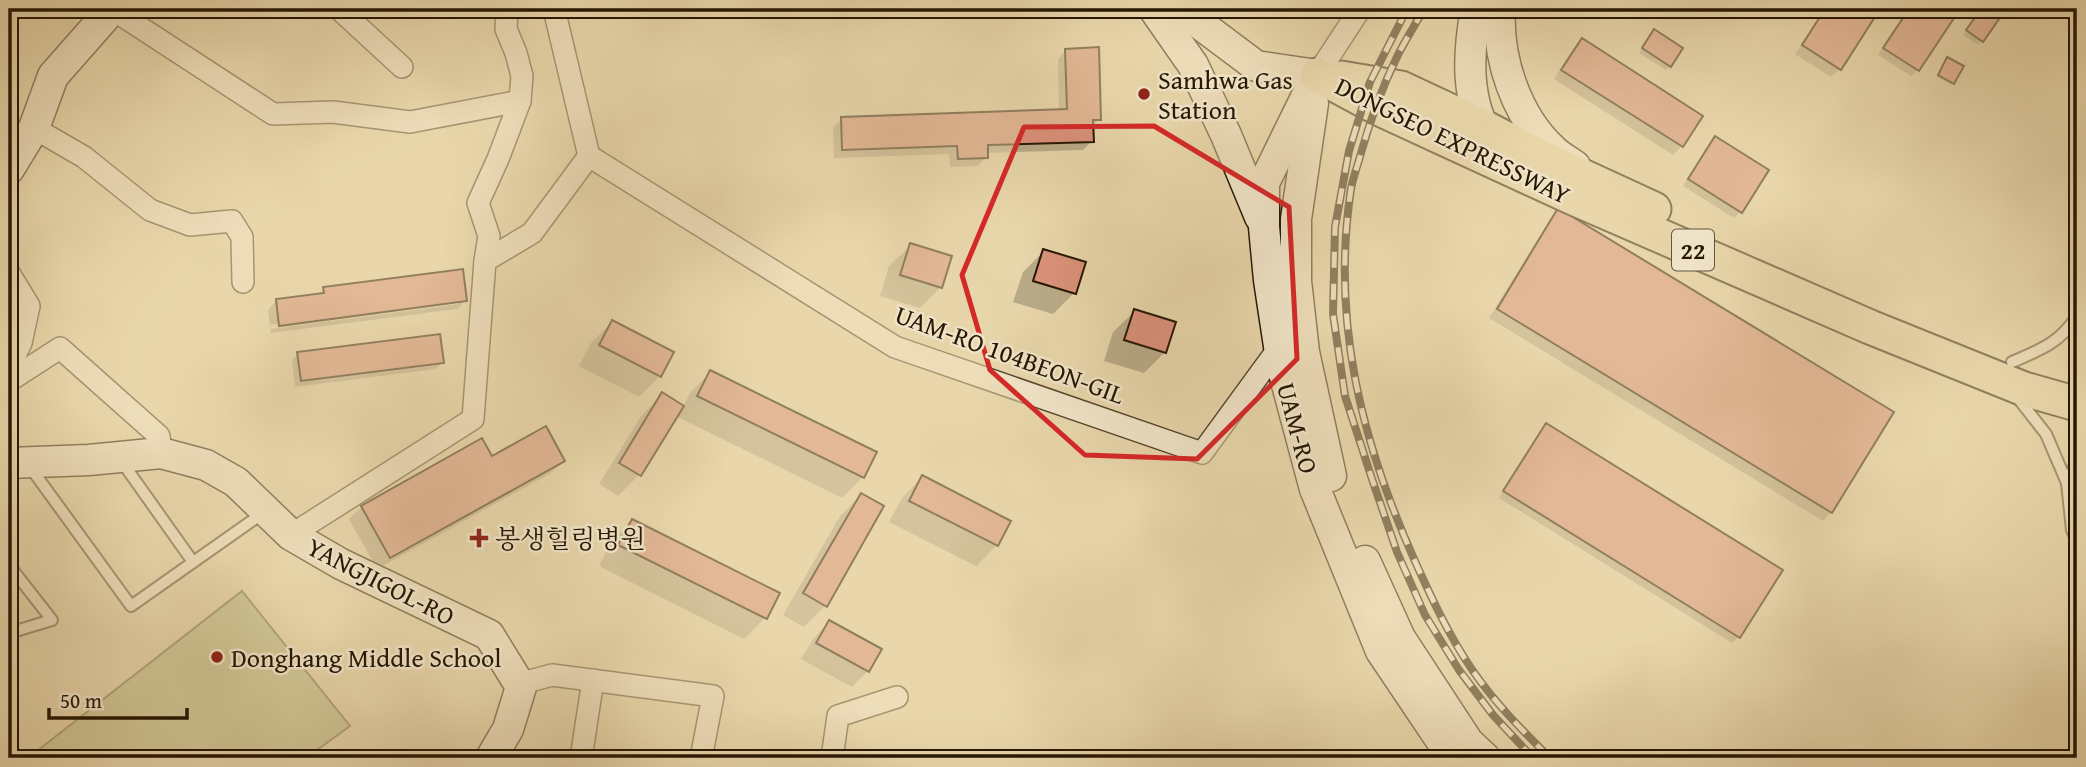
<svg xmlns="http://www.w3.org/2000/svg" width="2086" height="767" font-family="'Gentium Book Plus','Noto Serif KR',serif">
<rect width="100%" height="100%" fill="#e9d7ac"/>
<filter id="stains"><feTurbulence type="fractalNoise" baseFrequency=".00286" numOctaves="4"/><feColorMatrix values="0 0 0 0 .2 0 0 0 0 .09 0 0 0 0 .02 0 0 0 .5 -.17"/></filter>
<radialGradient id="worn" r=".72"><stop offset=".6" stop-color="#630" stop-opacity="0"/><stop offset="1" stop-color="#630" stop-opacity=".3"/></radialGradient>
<polygon fill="#bbbd86" stroke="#706a44" stroke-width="2" points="242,591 350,726 306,758 28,758"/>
<g fill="#0003" fill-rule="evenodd">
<polygon points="1824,9 1878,9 1840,69 1831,77 1795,54"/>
<polygon points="1909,9 1958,9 1918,70 1911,76 1878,55"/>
<polygon points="1981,9 2003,9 1978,45 1963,35"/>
<polygon points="1651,36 1670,66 1666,70 1639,53"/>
<polygon points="1582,41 1701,116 1682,146 1673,155 1554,79 1573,49"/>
<polygon points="1066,50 1099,119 1091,127 1092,141 1083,150 986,153 986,157 978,166 950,167 949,154 834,158 833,127 842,119 1059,111 1058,59"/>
<polygon points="1946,61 1953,83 1951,84 1937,77"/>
<polygon points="1715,139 1740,212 1734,218 1683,186 1709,145"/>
<polygon points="1559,211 1831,512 1823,521 1489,318 1550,219"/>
<polygon points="911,245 941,287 920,308 880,296 889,266"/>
<polygon points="1044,251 1074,293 1053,314 1013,302 1023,272"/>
<path d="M324 289 465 301 457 309 271 333 268 310 276 301 317 296ZM458 301V304L271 329 270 325Z"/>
<polygon points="1135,311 1165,352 1144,373 1104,361 1113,332"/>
<polygon points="612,322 660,376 639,397 579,366 591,343"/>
<polygon points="298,354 442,363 436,369 295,387 292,360"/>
<polygon points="711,372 863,477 842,498 676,416 639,475 618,496 599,484 641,416 662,395 683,407 690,393"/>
<polygon points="1546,425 1739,637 1732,643 1499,498 1540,431"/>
<polygon points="492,458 563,461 551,473 377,569 349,519 362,507"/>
<polygon points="922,477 1009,522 997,545 976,566 889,522 902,498"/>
<polygon points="861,495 825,606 804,627 783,615 840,516"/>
<polygon points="632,521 765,618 744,639 599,566 611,542"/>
<polygon points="829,622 868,671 852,687 801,659 813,639"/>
</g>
<g fill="#dc927c" stroke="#251602" stroke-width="2">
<polygon points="1825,9 1880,9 1841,70 1802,45"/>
<polygon points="1909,9 1960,9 1919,71 1883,48"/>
<polygon points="1981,9 2006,9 1983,42 1966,30"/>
<polygon points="1654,29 1683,48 1671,67 1642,48"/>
<polygon points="1582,38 1703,116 1683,147 1561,70"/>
<polygon points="1099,47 1101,120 1093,120 1094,142 988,145 988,158 958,159 957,146 842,150 841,117 1067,109 1065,49"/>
<polygon points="1947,57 1964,66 1954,84 1938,75"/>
<polygon points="1715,136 1769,170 1742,213 1688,179"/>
<polygon points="1558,208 1894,412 1832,513 1497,309"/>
<polygon points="910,243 952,256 942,288 900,275"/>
<polygon points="1043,249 1086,262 1076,294 1033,281"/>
<polygon points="463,269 467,301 279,326 276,299 324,293 323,287"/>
<polygon points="1134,309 1176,322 1166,353 1124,340"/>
<polygon points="612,320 674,352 661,377 599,345"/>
<polygon points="440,334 444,363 301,381 297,352"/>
<polygon points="710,370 877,452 864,478 697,396"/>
<polygon points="662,392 684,406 641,476 619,463"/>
<polygon points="1546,423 1783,570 1740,638 1503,491"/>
<polygon points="546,426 565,461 390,558 361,506 482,438 492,456"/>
<polygon points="922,475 1011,521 998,546 909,501"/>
<polygon points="861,493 884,506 827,607 803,593"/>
<polygon points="632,519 780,593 767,619 618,545"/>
<polygon points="829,620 882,649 869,672 816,643"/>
<polygon points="389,750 396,758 377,758"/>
</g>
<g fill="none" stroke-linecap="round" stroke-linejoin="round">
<g stroke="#56462c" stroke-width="14">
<g id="lane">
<path d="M2012 362C2040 350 2060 343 2077 316"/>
<polyline points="2017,397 2046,434 2067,483 2077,460"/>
<polyline points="122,462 193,562"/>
<polyline points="30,467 131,606 263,513"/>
<polyline points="2067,483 2072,530 2077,541"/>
<polyline points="9,565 52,620 9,633"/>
</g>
</g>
<g stroke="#56462c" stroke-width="24">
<g id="street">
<polyline points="112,9 273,114 333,112 410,122 520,101"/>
<polyline points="339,9 402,67"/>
<polyline points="1317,75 1360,9"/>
<polyline points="34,128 84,157 150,210 190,225 232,221 242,237 243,282"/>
<polyline points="589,156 895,347 1202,453 1278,349"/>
<polyline points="485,261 489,236 478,203 498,159 520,101 522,76 516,53 506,29 507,12 510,9"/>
<polyline points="9,273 29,306 21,343 9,367"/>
<polyline points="9,381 60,348 159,436 161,453"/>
<polyline points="291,535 473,419 485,261 532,233 589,156 554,9"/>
<polyline points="519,684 552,675 713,696 701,758"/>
<polyline points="581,758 593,680"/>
<polyline points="832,758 838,716 897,697"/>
</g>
</g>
<g stroke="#251602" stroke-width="33">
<g id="secondary">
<polyline points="1154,9 1193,65 1226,135 1260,217"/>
<polyline points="1180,9 1256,66 1317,75"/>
<path d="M1476 9C1468 54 1465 100 1490 140"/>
<path d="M1500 9C1497 58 1516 116 1553 150 1559 156 1568 161 1575 166"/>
<polyline points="1317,75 1264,183 1264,227 1269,280 1282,366 1315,489 1381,651 1453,758"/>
<polyline points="1313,103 1296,219 1296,281 1304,352 1331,476"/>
<polyline points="9,169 34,128 53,76 112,9"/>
<polyline points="9,463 89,460 161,453 206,465 236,482 291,535 341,564 489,635 521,687 508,729 491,758"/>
<polyline points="1365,561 1400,638 1468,742 1485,758"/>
</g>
</g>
<g stroke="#251602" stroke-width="37">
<g id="primary">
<polyline points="1317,75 1380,109 1571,197 1870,327 2024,389 2077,404"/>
<polyline points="1341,78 1401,88 1480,125 1541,157 1654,209"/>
</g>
</g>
<use href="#lane" stroke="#f1e5c9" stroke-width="10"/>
<use href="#street" stroke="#f1e5c9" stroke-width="21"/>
<use href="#secondary" stroke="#f1e5c9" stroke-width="30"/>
<use href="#primary" stroke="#e9d7ac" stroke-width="33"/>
<g stroke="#251602" stroke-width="8">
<g id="rail">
<polyline points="1407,9 1370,82 1349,151 1335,227 1333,314 1345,396 1372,479 1397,552 1425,615 1459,670 1493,715 1533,758"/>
<path d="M1424 9C1415 25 1404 42 1396 59 1381 90 1370 121 1361 153 1358 165 1353 177 1351 189 1331 320 1361 440 1414 559 1431 597 1449 636 1473 671 1495 703 1523 731 1550 758"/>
</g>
</g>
<use href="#rail" stroke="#f1e5c9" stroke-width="5" stroke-dasharray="16" stroke-linecap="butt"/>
</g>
<path d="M0 0H2086V767H0ZM1154 126 1289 207 1297 359 1197 459 1085 455 990 370 962 275 1024 127Z" fill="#e9d7ac" fill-opacity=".55" fill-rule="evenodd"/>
<path fill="none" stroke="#d62828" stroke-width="5" stroke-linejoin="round" d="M1154 126 1289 207 1297 359 1197 459 1085 455 990 370 962 275 1024 127Z"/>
<g fill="#8f2418" stroke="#f1e5c9" stroke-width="2.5">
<circle cx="1144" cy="94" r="7"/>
<path d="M475.5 527.5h7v7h7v7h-7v7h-7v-7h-7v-7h7z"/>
<circle cx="217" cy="657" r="7"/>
</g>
<g text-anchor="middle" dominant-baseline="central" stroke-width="5" stroke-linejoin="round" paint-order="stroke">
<rect fill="#f1e5c9" stroke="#62543e" stroke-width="2" x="1672" y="229.5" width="42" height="41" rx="5"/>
<g font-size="24" font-weight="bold" fill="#251602">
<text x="1693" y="250">22</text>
</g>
<g font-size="26" fill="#251602" stroke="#f1e5c9" text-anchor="start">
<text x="1158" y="79">Samhwa Gas<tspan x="1158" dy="30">Station</tspan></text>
<text x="495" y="538">봉생힐링병원</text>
<text x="231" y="657">Donghang Middle School</text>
</g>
<g font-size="26" fill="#251602" stroke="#f1e5c9">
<text transform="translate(1453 140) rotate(26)">DONGSEO EXPRESSWAY</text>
<text transform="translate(1010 354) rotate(20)">UAM-RO 104BEON-GIL</text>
<text transform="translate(1298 428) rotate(75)">UAM-RO</text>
<text transform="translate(381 581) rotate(27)">YANGJIGOL-RO</text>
</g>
</g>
<rect width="2086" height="767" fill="none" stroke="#e9d7ac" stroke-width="35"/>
<rect x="10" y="10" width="2065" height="746" fill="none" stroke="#251602" stroke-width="3.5"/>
<rect x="18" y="18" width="2051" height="732" fill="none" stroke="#251602" stroke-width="2"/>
<path d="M49 708v10h138v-10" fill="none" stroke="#251602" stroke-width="3.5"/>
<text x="60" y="708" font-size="21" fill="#251602" stroke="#f1e5c9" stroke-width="5" paint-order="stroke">50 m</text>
<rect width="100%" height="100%" filter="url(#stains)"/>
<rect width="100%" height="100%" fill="url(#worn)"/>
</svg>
